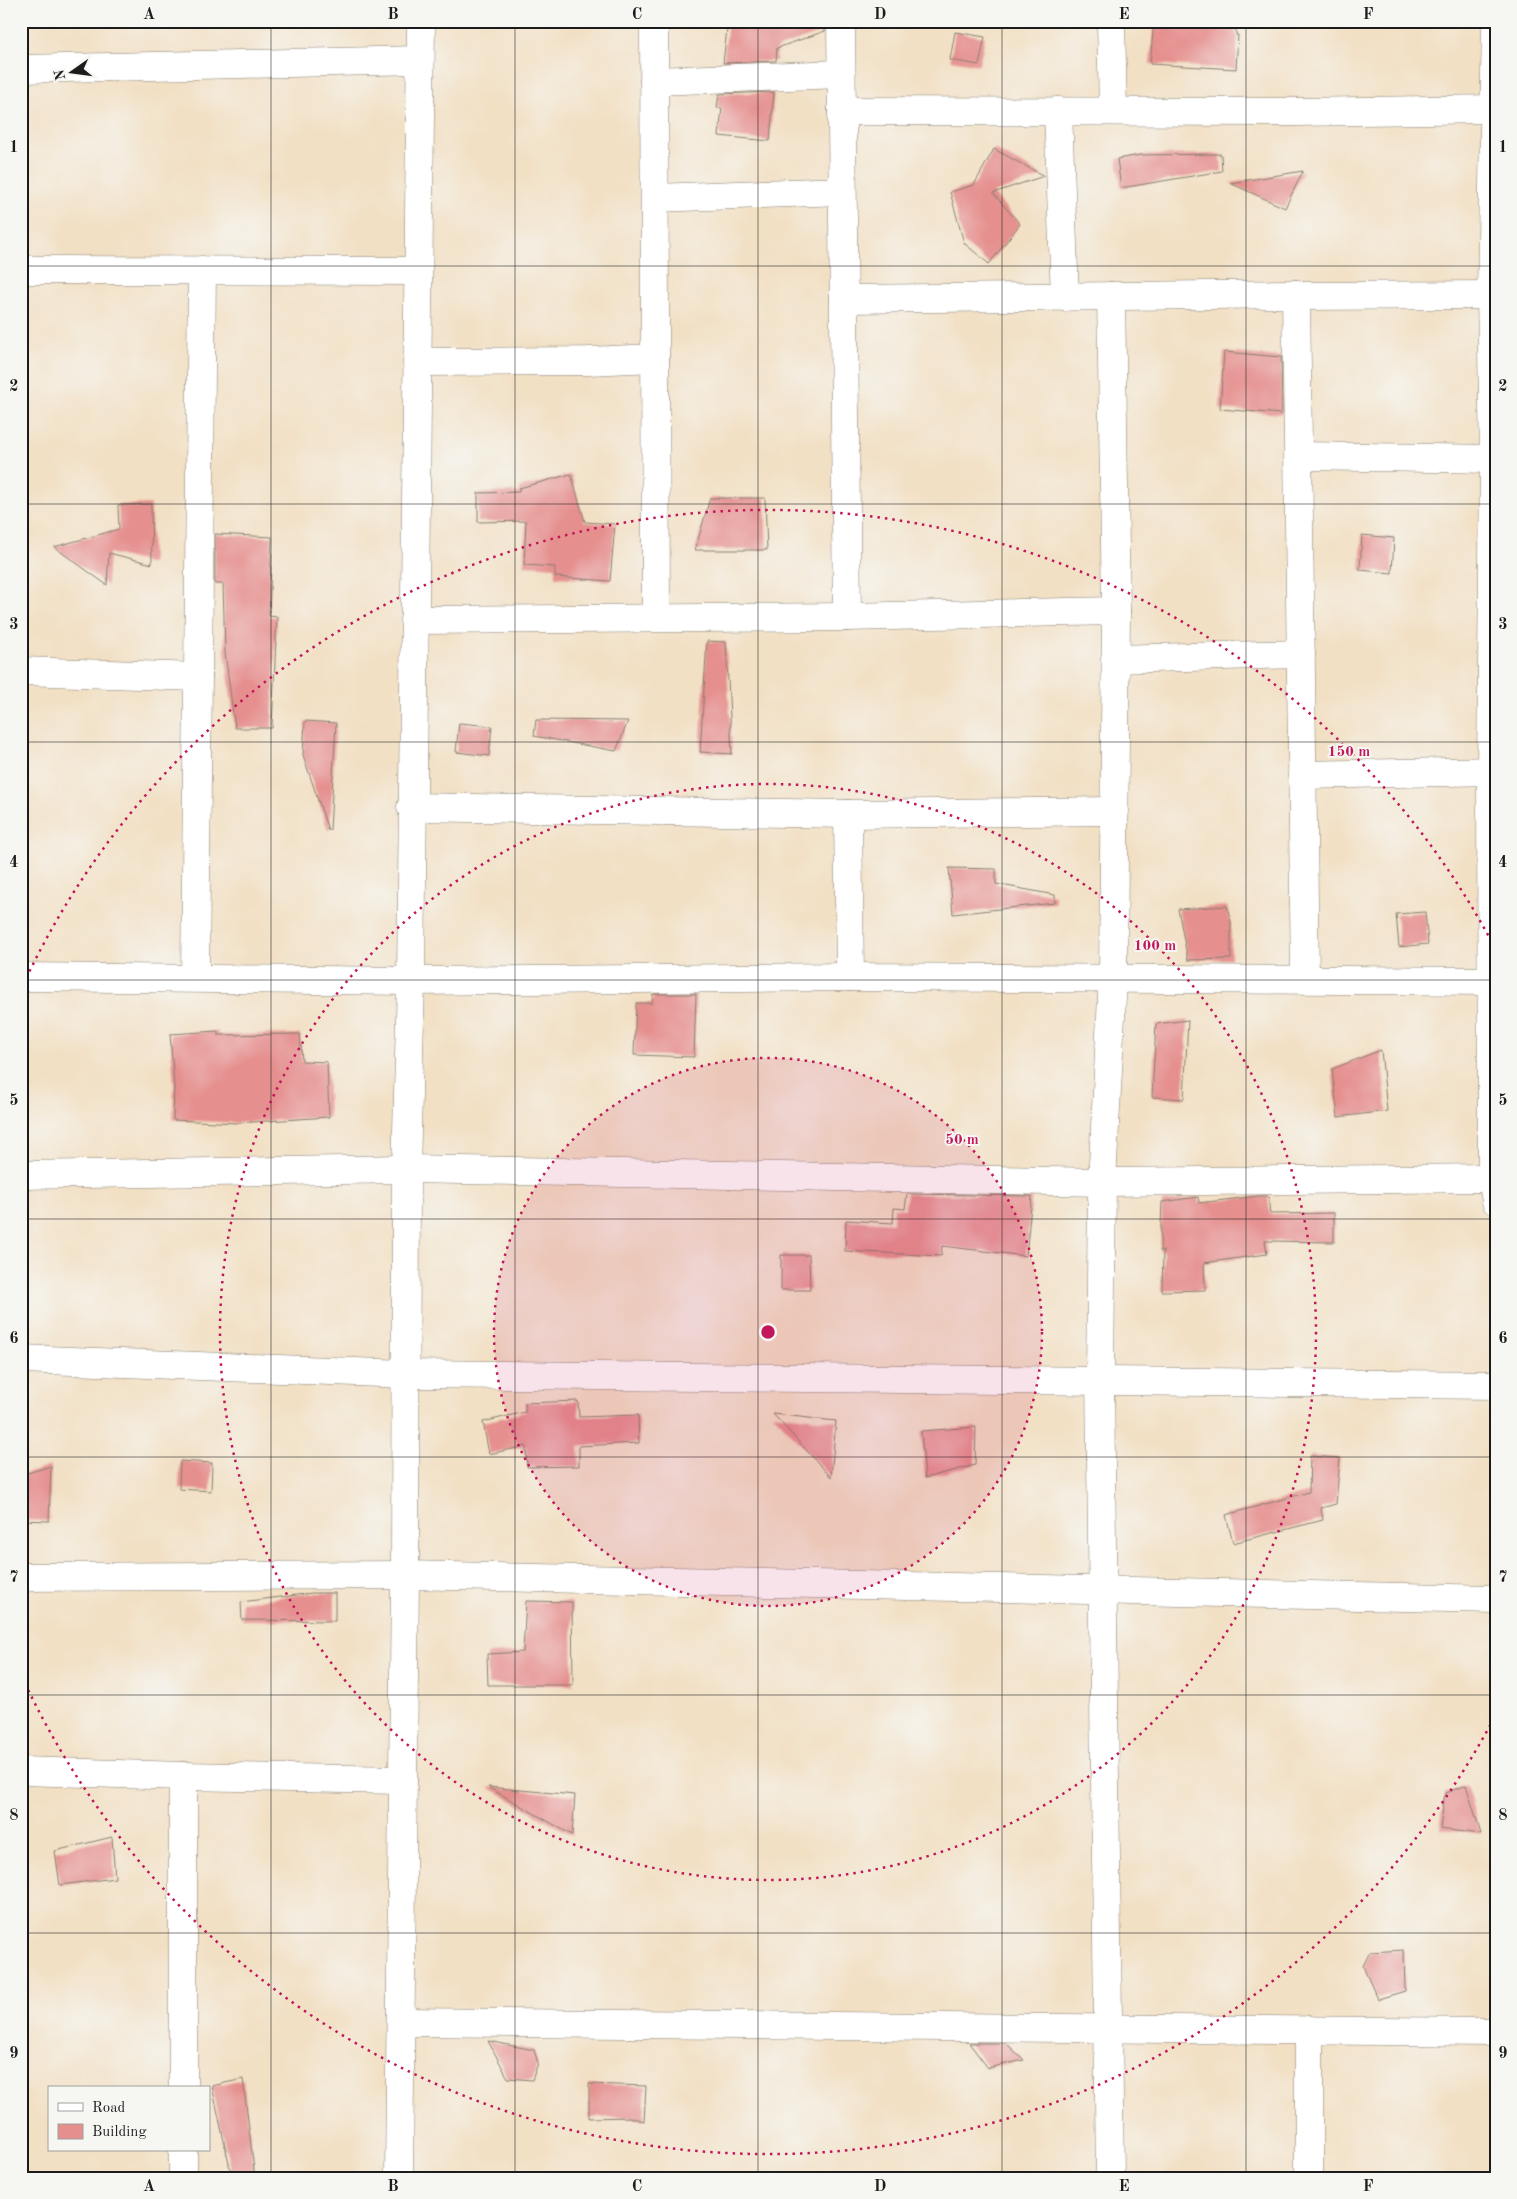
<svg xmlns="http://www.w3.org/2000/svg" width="1517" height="2199" font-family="'Old Standard TT',serif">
<rect width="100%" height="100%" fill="#f6f6f2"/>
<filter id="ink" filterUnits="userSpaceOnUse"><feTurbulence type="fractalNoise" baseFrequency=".02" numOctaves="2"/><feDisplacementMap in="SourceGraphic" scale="10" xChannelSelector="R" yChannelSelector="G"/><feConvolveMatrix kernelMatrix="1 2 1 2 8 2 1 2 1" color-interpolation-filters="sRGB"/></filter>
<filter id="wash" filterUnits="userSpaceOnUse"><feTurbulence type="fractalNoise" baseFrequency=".0096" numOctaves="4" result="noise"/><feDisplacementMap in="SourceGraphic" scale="20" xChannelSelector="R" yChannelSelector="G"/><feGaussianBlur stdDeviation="1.12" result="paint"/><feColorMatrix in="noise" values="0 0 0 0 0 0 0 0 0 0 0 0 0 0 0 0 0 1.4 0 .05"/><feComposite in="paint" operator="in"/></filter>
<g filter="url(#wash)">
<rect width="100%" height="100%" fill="#f2e0c5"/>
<g id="blocks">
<g fill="#e5908f">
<polygon points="728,21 825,21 825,31 777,48 776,61 723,63"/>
<polygon points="1154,21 1236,21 1236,35 1238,35 1236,69 1150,64"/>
<polygon points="955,32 985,37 979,65 950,60"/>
<polygon points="774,92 770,141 719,136 722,108 717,108 719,94"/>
<polygon points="994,149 1044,176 993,193 1020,224 989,264 964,243 950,192 974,185"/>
<polygon points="1221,154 1222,171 1121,188 1117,159 1140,155"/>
<polygon points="1303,171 1285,208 1230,183"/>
<polygon points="1224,352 1281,357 1282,414 1220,409"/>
<polygon points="571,474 585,522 615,524 610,581 555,577 555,567 524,565 526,521 478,522 478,493 519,492 519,488"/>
<polygon points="710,498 765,498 767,550 695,550"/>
<polygon points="151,504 152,564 109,553 107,585 54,547 119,529 118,505"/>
<polygon points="215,534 272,537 269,616 277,617 272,728 235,728 225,652 223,584 215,584"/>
<polygon points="1362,535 1394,538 1392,573 1360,570"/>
<polygon points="707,641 726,642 732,754 700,752"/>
<polygon points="536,720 628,721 616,751 534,736"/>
<polygon points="305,721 336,723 330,830 328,830 303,755"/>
<polygon points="459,723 492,726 489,756 456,752"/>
<polygon points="949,868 996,869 996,884 1055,895 1055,903 953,914"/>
<polygon points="1227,906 1231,922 1231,959 1188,960 1178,909"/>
<polygon points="1425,912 1428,944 1399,947 1396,914"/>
<polygon points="653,994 696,994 694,1057 634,1055 636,1003 652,1003"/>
<polygon points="1188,1020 1184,1099 1152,1097 1156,1024"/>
<polygon points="218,1031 218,1035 300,1034 302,1061 327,1062 329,1117 237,1123 173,1120 174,1085 170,1034"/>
<polygon points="1381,1050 1387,1111 1338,1117 1332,1069"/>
<polygon points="907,1194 1032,1196 1026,1256 942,1246 941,1256 845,1251 846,1220 893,1223 894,1208 905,1209"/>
<polygon points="1258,1196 1268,1196 1270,1214 1334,1213 1334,1242 1265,1241 1267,1254 1204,1263 1205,1290 1162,1291 1163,1251 1160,1251 1162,1202 1198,1197 1199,1203"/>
<polygon points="781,1255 809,1255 810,1290 781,1290"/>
<polygon points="578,1401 579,1417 638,1415 639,1443 579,1446 579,1466 527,1467 526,1446 489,1454 483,1422 525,1412 525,1403"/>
<polygon points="773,1414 836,1421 831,1477"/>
<polygon points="976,1427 975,1465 925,1478 921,1431"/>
<polygon points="1310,1456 1340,1458 1336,1504 1321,1508 1323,1520 1233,1543 1226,1515 1309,1492"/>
<polygon points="180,1461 212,1463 211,1491 179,1489"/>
<polygon points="51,1466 49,1521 21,1520 21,1475"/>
<polygon points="312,1593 335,1593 335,1621 242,1620 241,1602"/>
<polygon points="526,1601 572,1602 573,1685 488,1685 487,1654 523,1652"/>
<polygon points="1466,1785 1481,1834 1440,1829 1445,1793"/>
<polygon points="488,1787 575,1795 572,1835"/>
<polygon points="112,1837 115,1878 60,1885 55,1851"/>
<polygon points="1404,1950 1405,1991 1378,1999 1363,1966 1370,1952"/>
<polygon points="488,2041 534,2050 538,2063 532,2080 508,2078"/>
<polygon points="969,2043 1006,2043 1024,2060 988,2068"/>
<polygon points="243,2079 255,2178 232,2178 212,2086"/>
<polygon points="589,2084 646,2086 644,2121 629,2117 589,2118"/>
</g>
</g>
</g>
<g filter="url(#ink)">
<use href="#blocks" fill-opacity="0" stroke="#877e70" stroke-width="1"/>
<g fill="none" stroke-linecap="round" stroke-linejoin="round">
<g stroke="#877e70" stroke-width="29">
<g id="minor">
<polyline points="654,21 656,618"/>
<polyline points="841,21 847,617"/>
<polyline points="1111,21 1113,111"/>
<polyline points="1496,21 1491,295 1494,459 1491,771 1492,1178 1496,1201"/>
<polyline points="21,69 420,60"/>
<polyline points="654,81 841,74"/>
<polyline points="842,111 1296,112 1495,109"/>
<polyline points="1058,111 1065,297"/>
<polyline points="655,198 842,191"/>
<polyline points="21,270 418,271"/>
<polyline points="1296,294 1305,979"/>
<polyline points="844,299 1296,294 1298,296 1496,295"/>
<polyline points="417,362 588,361 655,358"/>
<polyline points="1300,456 1496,459"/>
<polyline points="414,620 847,617 1116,611"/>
<polyline points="1115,659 1301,654"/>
<polyline points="21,671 198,677"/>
<polyline points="1302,775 1496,771"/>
<polyline points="411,807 848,814 1115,811"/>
<polyline points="848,814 850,977"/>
<polyline points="21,977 411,981 850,977 1496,981"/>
<polyline points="195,978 202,270"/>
<polyline points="21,1175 406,1169 1102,1182 1492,1178"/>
<polyline points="21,1359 406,1374 1496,1385"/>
<polyline points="21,1577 405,1575 1496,1599"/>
<polyline points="21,1771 183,1776 403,1780"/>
<polyline points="183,1776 183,2088"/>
<polyline points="401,2022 1496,2032"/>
<polyline points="1309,2030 1309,2178"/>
<polyline points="183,2150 183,2178"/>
<polyline points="399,2178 405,1575 406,1169 411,981 421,21"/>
<polyline points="1110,2178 1100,1379 1102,1182 1113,979 1116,611 1111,296"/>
</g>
</g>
<use href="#minor" stroke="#fff" stroke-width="28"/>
</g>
</g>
<path fill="none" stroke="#1c1c1c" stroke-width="1" stroke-opacity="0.55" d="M271 21V2178M515 21V2178M758 21V2178M1002 21V2178M1246 21V2178M21 266H1496M21 504H1496M21 742H1496M21 980H1496M21 1219H1496M21 1457H1496M21 1695H1496M21 1933H1496"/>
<circle cx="768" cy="1332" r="274" fill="#c2185b" fill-opacity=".12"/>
<g fill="none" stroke="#c2185b" stroke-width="2.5" stroke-dasharray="2.5 5">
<circle cx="768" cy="1332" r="274"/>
<circle cx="768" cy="1332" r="548"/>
<path d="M1494 1718A822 822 0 0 1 23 1679M23 985A822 822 0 0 1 1494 946"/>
</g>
<circle cx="768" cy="1332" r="8" fill="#c2185b" stroke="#f6f6f2" stroke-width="2.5"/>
<g font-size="15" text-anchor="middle" font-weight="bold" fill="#c2185b" stroke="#f6f6f2" stroke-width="4" stroke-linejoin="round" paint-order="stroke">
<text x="1349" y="756">150 m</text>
<text x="1155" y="950">100 m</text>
<text x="962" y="1144">50 m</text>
</g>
<rect width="1517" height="2199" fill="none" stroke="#f6f6f2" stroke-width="55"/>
<rect x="48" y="2086" width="162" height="65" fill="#f6f6f2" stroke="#9f9f9c"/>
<rect x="58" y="2103" width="25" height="8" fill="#ffffff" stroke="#9f9f9c"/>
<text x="92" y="2112" font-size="15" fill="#1c1c1c">Road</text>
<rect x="58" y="2124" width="25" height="15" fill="#e5908f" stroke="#9f9f9c"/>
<text x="92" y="2136" font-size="15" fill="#1c1c1c">Building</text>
<g transform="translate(72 72) rotate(256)" stroke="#f6f6f2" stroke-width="4" paint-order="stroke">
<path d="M0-4L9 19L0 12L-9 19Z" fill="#1c1c1c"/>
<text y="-8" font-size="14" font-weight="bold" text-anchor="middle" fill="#1c1c1c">N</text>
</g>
<rect x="28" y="28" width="1462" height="2144" fill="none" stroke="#1c1c1c" stroke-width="2"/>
<g font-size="16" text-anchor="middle" font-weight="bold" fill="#1c1c1c">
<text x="149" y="19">A</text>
<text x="393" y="19">B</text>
<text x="637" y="19">C</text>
<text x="880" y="19">D</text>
<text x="1124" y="19">E</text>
<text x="1368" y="19">F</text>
<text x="14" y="152">1</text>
<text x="1503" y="152">1</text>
<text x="14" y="391">2</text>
<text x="1503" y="391">2</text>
<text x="14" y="629">3</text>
<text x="1503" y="629">3</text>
<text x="14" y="867">4</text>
<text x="1503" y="867">4</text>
<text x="14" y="1105">5</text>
<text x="1503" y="1105">5</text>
<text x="14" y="1343">6</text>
<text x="1503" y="1343">6</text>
<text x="14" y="1582">7</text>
<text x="1503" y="1582">7</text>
<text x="14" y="1820">8</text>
<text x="1503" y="1820">8</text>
<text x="14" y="2058">9</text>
<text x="1503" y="2058">9</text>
<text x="149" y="2191">A</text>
<text x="393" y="2191">B</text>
<text x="637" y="2191">C</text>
<text x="880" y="2191">D</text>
<text x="1124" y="2191">E</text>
<text x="1368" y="2191">F</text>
</g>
</svg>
